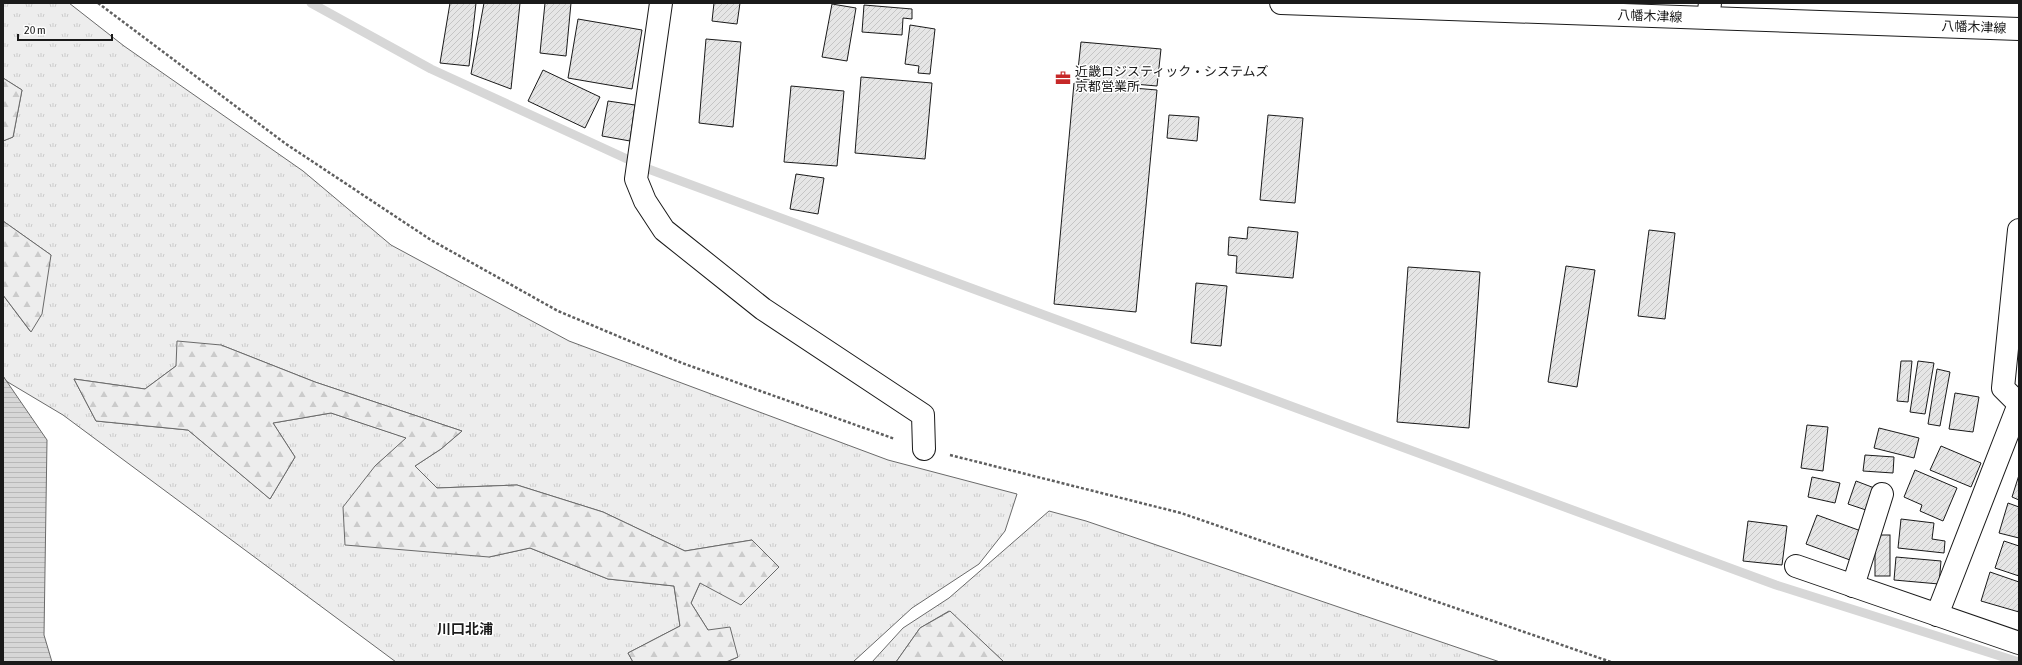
<svg xmlns="http://www.w3.org/2000/svg" width="2022" height="665" font-family="'Asap Condensed','Noto Sans JP',sans-serif">
<defs>
<pattern id="grass-tufts" width="24" height="20" patternUnits="userSpaceOnUse"><rect width="24" height="20" fill="#ededed"/><path d="M3 7l-1-3M5 7V3M7 7l1-3M15 17l-1-3M17 17v-4M19 17l1-3" fill="none" stroke="#cbcbcb"/></pattern>
<pattern id="forest-firs" width="22" height="20" patternUnits="userSpaceOnUse"><rect width="22" height="20" fill="#ededed"/><path d="M5 1l3.5 6h-7zM16 11l3.5 6h-7z" fill="#cbcbcb"/></pattern>
<pattern id="water-rules" width="6" height="5" patternUnits="userSpaceOnUse"><rect width="6" height="5" fill="#d7d7d7"/><path d="M0 2.5h6" fill="none" stroke="#b8b8b8"/></pattern>
<pattern id="building-hatch" width="6" height="6" patternUnits="userSpaceOnUse"><rect width="6" height="6" fill="#e6e6e6"/><path d="M-1 1l2-2M0 6l6-6M5 7l2-2" fill="none" stroke="#c5c5c5"/></pattern>
</defs>
<rect width="100%" height="100%" fill="#fff"/>
<g fill="url(#grass-tufts)" stroke="#6a6a6a">
<polygon points="3,3 69,3 124,46 303,171 391,245 569,341 888,460 1017,494 1005,531 979,564 912,608 853,662 726,662 738,657 708,630 691,603 700,583 752,540 685,551 603,512 517,485 437,488 415,466 441,449 462,431 315,382 221,345 176,366 145,389 74,379 96,421 188,430 270,499 295,457 273,423 331,413 407,438 375,466 489,557 530,548 608,579 674,586 680,626 628,653 633,662 396,662 63,415 6,381 3,376 3,295 30,331 51,255 3,221 3,141 13,137 22,90 3,78"/>
<polygon points="1049,511 1086,521 1500,662 1004,662 949,611 920,628 896,662 872,662 903,628 949,598"/>
</g>
<g fill="url(#forest-firs)" stroke="#6a6a6a">
<polygon points="3,78 22,90 13,137 3,141"/>
<polygon points="3,221 51,255 42,314 31,332 3,295"/>
<polygon points="177,341 221,345 315,382 462,431 441,449 415,466 437,488 517,485 603,512 685,551 752,540 779,567 741,605 700,583 691,603 708,630 730,627 738,657 726,662 633,662 628,653 680,626 674,586 608,579 530,548 489,557 345,545 343,507 375,466 406,438 331,413 273,423 295,457 270,499 188,430 96,421 74,379 145,389 176,366"/>
<polygon points="950,611 1004,662 896,662 920,628"/>
</g>
<polygon fill="url(#water-rules)" stroke="#6a6a6a" points="3,376 47,440 44,635 52,662 3,662"/>
<g fill="none" stroke-linecap="round" stroke-linejoin="round">
<polyline stroke="#d7d7d7" stroke-width="9" points="311,3 431,69 651,170 1776,585 2019,662"/>
</g>
<g fill="url(#building-hatch)" stroke="#1a1a1a">
<polygon points="450,3 476,3 469,66 440,63"/>
<polygon points="484,3 520,3 511,89 471,74"/>
<polygon points="545,3 571,3 566,56 540,53"/>
<polygon points="714,3 740,3 737,24 712,21"/>
<polygon points="832,4 856,8 847,61 822,57"/>
<polygon points="864,5 912,9 912,19 903,18 902,35 862,32"/>
<polygon points="578,19 642,30 632,89 568,78"/>
<polygon points="910,25 935,29 930,74 918,73 919,66 905,64"/>
<polygon points="706,39 741,42 733,127 699,123"/>
<polygon points="1081,42 1161,49 1157,86 1077,79"/>
<polygon points="543,70 600,97 585,128 528,101"/>
<polygon points="861,77 932,83 925,159 855,153"/>
<polygon points="1074,83 1157,90 1136,312 1054,304"/>
<polygon points="791,86 844,91 837,166 784,162"/>
<polygon points="608,101 635,105 630,141 602,136"/>
<polygon points="1169,115 1199,117 1197,141 1167,138"/>
<polygon points="1268,115 1303,118 1295,203 1260,200"/>
<polygon points="796,174 824,178 818,214 790,209"/>
<polygon points="1248,227 1298,232 1293,278 1236,273 1237,256 1228,255 1229,237 1247,239"/>
<polygon points="1649,230 1675,233 1665,319 1638,316"/>
<polygon points="1566,266 1595,270 1577,387 1548,382"/>
<polygon points="1408,267 1480,272 1469,428 1397,422"/>
<polygon points="1196,283 1227,286 1221,346 1191,343"/>
<polygon points="1901,361 1912,361 1908,402 1897,401"/>
<polygon points="1918,361 1934,363 1925,414 1910,412"/>
<polygon points="1937,369 1950,372 1940,426 1928,424"/>
<polygon points="1955,393 1979,397 1973,432 1949,429"/>
<polygon points="1807,425 1828,427 1823,471 1801,468"/>
<polygon points="1879,428 1919,438 1914,458 1874,448"/>
<polygon points="1941,446 1981,463 1971,487 1930,470"/>
<polygon points="1865,455 1894,457 1893,473 1863,471"/>
<polygon points="1915,470 1957,488 1943,521 1920,511 1922,505 1904,497"/>
<polygon points="2019,475 2019,500 2012,497"/>
<polygon points="1812,477 1840,483 1835,503 1808,497"/>
<polygon points="1856,481 1877,489 1869,511 1848,504"/>
<polygon points="2008,503 2019,507 2019,538 1999,533"/>
<polygon points="1817,515 1861,531 1850,560 1806,544"/>
<polygon points="1901,519 1934,523 1932,539 1945,541 1944,553 1898,548"/>
<polygon points="1748,521 1787,526 1782,565 1743,561"/>
<rect x="1875" y="535" width="15" height="41"/>
<polygon points="2004,541 2019,546 2019,576 1995,568"/>
<polygon points="1896,557 1941,561 1939,584 1894,580"/>
<polygon points="1990,572 2019,582 2019,612 1981,601"/>
</g>
<g fill="none" stroke-linecap="round" stroke-linejoin="round">
<g stroke="#1a1a1a" stroke-width="24">
<g id="street">
<polyline points="661,3 636,179 645,201 664,230 763,309 923,415 924,449"/>
<polyline points="2019,230 2003,388 2019,404"/>
<polyline points="1796,566 2019,643"/>
<polyline points="1853,586 1882,494"/>
<polyline points="1937,615 2019,404"/>
</g>
</g>
<g stroke="#1a1a1a" stroke-width="24">
<polyline id="secondary" points="1708,18 1710,3"/>
</g>
<g stroke="#1a1a1a" stroke-width="24">
<polyline id="primary" points="1281,3 2019,29"/>
</g>
<g stroke="#5f5f5f" stroke-width="2.5" stroke-dasharray="3 2" stroke-linecap="butt">
<polyline points="98,3 286,144 431,240 558,311 682,363 895,439"/>
<polyline points="950,455 1181,513 1611,662"/>
</g>
<use href="#street" stroke="#fff" stroke-width="22"/>
<use href="#secondary" stroke="#fff" stroke-width="22"/>
<use href="#primary" stroke="#fff" stroke-width="22"/>
</g>
<defs>
<g id="office-bare" transform="scale(1.2)"><path d="M-6-3h4V-5.5h4V-3h4V5H-6ZM-1-4.5V-3h2v-1.5ZM-6 0V1H6V0Z" fill="#c62828" stroke="#fff" stroke-width="2.5" paint-order="stroke"/></g>
</defs>
<g fill-rule="evenodd">
<use href="#office-bare" x="1063" y="78"/>
</g>
<g text-anchor="middle" dominant-baseline="central" stroke-width="3" stroke-linejoin="round" paint-order="stroke">
<g font-size="13" fill="#1a1a1a" stroke="#fff">
<text transform="translate(1650 16) rotate(2)">八幡木津線</text>
<text transform="translate(1974 27) rotate(2)">八幡木津線</text>
</g>
<g font-size="13" fill="#1a1a1a" stroke="#fff" text-anchor="start">
<text x="1075" y="71">近畿ロジスティック・システムズ<tspan x="1075" dy="15">京都営業所</tspan></text>
</g>
<g font-size="14" font-weight="bold" fill="#1a1a1a" stroke="#fff">
<text x="465" y="629">川口北浦</text>
</g>
</g>
<rect width="2022" height="665" fill="none" stroke="#1a1a1a" stroke-width="8"/>
<path d="M18 34v6h94v-6" fill="none" stroke="#1a1a1a" stroke-width="2"/>
<text x="24" y="34" font-size="12" fill="#1a1a1a" stroke="#ffffff" stroke-width="3" paint-order="stroke">20 m</text>
</svg>
